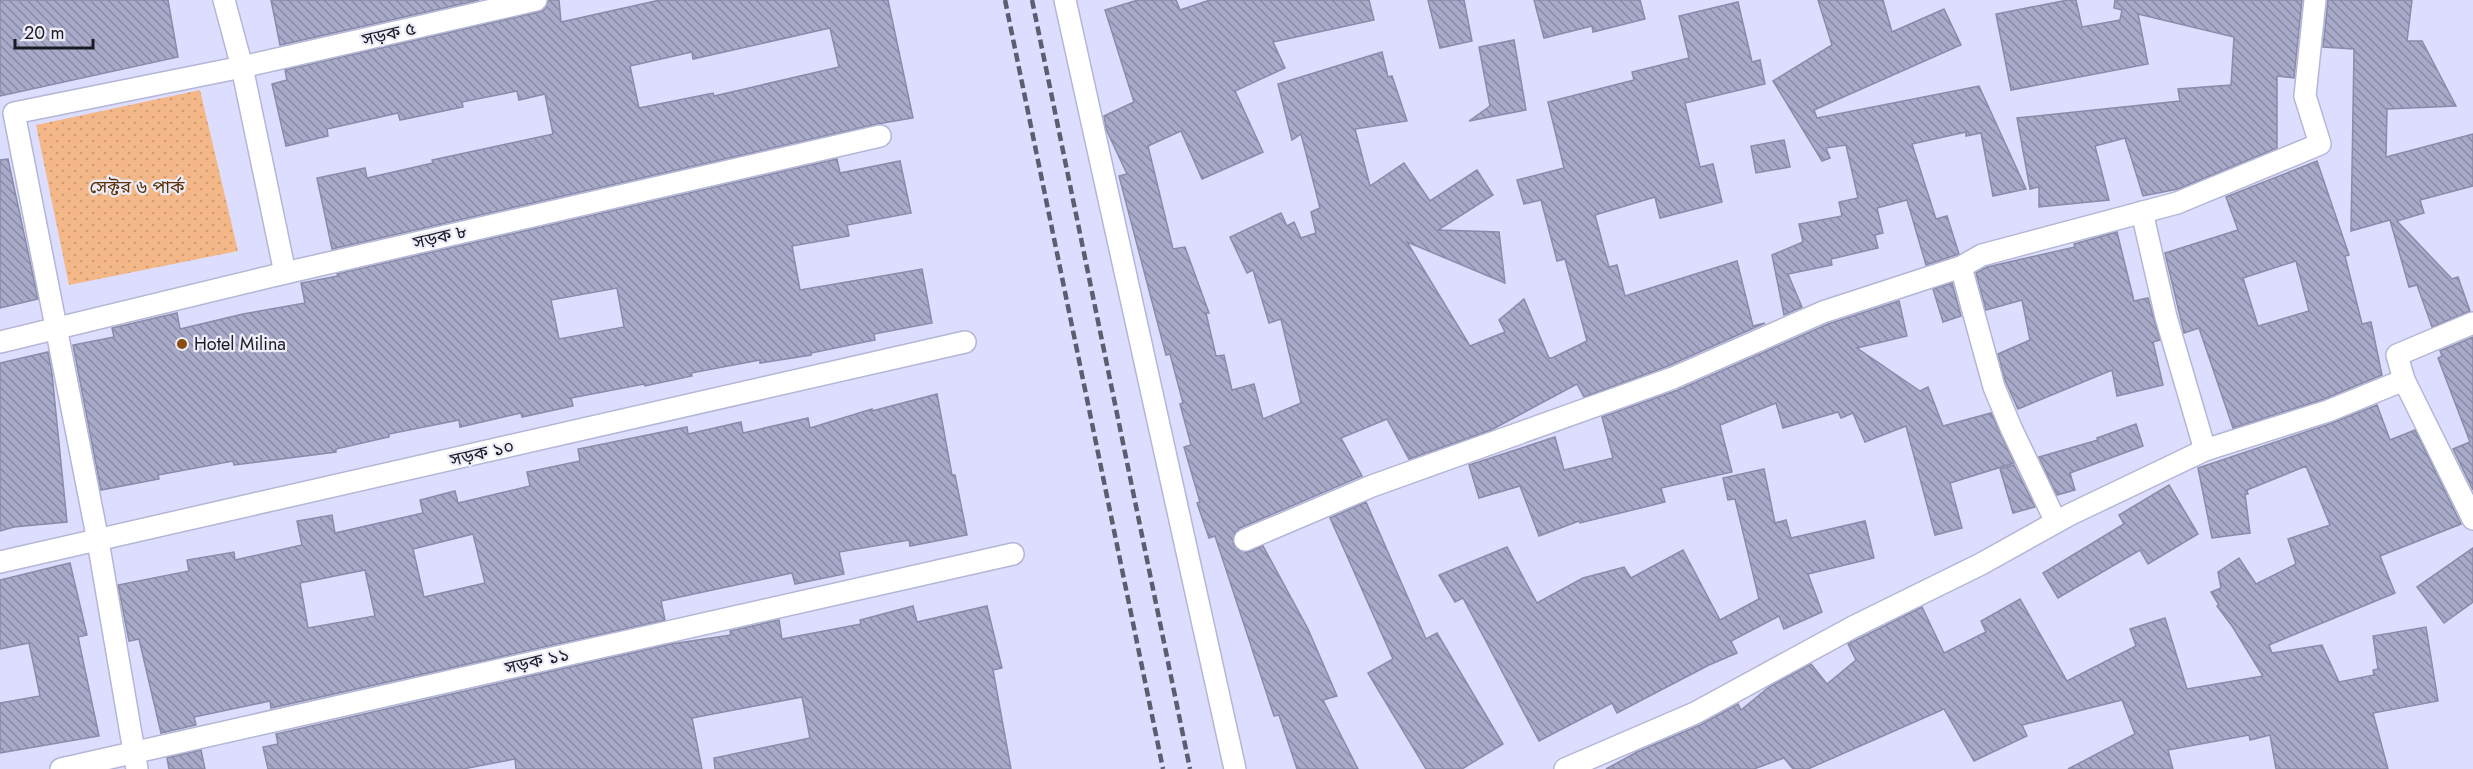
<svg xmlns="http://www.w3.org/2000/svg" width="2473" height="769" font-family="Jost,'Noto Sans Bengali',sans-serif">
<defs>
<pattern id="park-dots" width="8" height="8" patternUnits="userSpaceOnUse" patternTransform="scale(1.5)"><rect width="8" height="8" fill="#f4b788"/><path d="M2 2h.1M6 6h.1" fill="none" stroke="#d19d75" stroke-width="1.8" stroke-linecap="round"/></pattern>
<pattern id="building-back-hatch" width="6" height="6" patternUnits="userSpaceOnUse" patternTransform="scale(1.5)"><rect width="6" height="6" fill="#a9aac9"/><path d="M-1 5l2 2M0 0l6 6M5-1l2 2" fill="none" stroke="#898aa3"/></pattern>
</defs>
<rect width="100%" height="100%" fill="#dddeff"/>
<polygon fill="url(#park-dots)" points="200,90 238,251 69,285 36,125"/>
<g fill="url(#building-back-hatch)" stroke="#898ba8" stroke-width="1.5" fill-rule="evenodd">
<polygon points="0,0 168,0 178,57 0,96"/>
<polygon points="271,0 479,0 280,45"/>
<path d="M548 0H559L561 22 660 0H888L913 118 877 124 332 249 317 178 365 168 367 178 433 163 432 160 553 134 545 94 519 100 517 91 462 102 463 107 400 120 398 113 327 129 328 136 286 146 272 84 287 80 285 70 539 12 545 9ZM830 28 839 67 714 96 713 93 639 108 630 66 692 52 693 59Z"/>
<polygon points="1138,0 1176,0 1180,10 1210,0 1369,0 1374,20 1273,42 1285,68 1235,91 1263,152 1202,179 1181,131 1148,146 1173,249 1185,247 1209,313 1206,313 1216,356 1224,355 1232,390 1254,384 1263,419 1301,403 1281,319 1269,323 1253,270 1247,273 1230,237 1281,213 1287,226 1294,222 1301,238 1316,233 1311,212 1320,208 1301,134 1292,140 1278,84 1382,52 1388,77 1392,76 1407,121 1355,129 1370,186 1404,163 1430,201 1477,170 1493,195 1438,230 1499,232 1505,283 1407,242 1470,346 1505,332 1499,320 1524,299 1549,358 1552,358 1587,341 1565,259 1557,261 1541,200 1524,204 1517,180 1564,168 1548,102 1634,80 1632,72 1689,58 1679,16 1738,2 1752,62 1760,60 1765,84 1685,103 1700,167 1713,164 1722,202 1660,218 1655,197 1595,215 1609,267 1617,265 1625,296 1737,261 1753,326 1765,323 1668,366 1584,397 1577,384 1491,430 1409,459 1387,419 1341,438 1362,476 1240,528 1235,533 1233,544 1238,550 1249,552 1263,546 1308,629 1337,696 1323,700 1358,769 1297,769 1279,715 1274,716 1215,536 1209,538 1197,503 1200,502 1184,447 1191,445 1180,404 1183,403 1170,354 1166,355 1119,176 1127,174 1106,129 1104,116 1134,102 1105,10"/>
<polygon points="1428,0 1464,0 1472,41 1440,48"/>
<polygon points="1534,0 1640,0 1645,19 1593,32 1592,26 1544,38"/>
<polygon points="1818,0 1883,0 1892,32 1944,9 1961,45 1814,110 1817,118 1979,86 2026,189 1993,196 1981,133 1966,136 1966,132 1912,144 1936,219 1947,216 1959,254 1926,265 1907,200 1877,208 1883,233 1875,235 1878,248 1831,259 1832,265 1788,274 1802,307 1784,315 1772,255 1803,242 1799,224 1842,216 1839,202 1858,198 1846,145 1826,148 1830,158 1822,161 1773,81 1832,45"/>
<polygon points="2068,0 2076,0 2082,27 2120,20 2122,10 2114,8 2115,0 2302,0 2294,78 2277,76 2277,148 2178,189 2143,196 2125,138 2095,146 2109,200 2039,207 2039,187 2030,189 2017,118 2180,101 2178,89 2231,85 2234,37 2138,14 2148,64 2011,90 1996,14"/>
<polygon points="2328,0 2412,0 2407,41 2422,41 2456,106 2387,109 2386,157 2473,134 2473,186 2420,200 2424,213 2397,221 2452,279 2458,277 2470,311 2432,327 2417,285 2409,287 2390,220 2351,231 2354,49 2323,47"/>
<polygon points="1514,40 1526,110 1469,121 1490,106 1479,47"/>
<polygon points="1784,140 1790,167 1756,173 1751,146"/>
<polygon points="8,159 38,299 0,308 0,160"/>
<path d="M837 159 840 173 900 161 911 213 847 225 849 236 792 246 800 290 922 269 932 323 874 334 875 340 811 353V355L760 363V360L691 373 692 376 645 386 644 384 571 398 573 406 522 417 521 413 460 427 459 420 389 434V437L336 449V452L234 465 233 461 158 475 159 479 101 490 73 345 114 337 112 328 177 313 180 329 243 314 305 303 301 283 338 276 337 274ZM617 288 624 327 559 339 551 300Z"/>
<path d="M2317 161 2349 255 2345 256 2362 324 2371 322 2382 375 2324 399 2233 428 2199 328 2184 333 2165 253 2238 230 2226 197ZM2296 261 2309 311 2258 326 2243 278Z"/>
<polygon points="2117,232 2134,301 2148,298 2160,340 2153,342 2163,385 2117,396 2112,370 2018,409 2005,380 1998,354 2030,340 2022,300 1986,310 1976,273 1987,267 2075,247 2074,244"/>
<polygon points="1952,283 1961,316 1943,322 1933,289"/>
<polygon points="1899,301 1907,336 1857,348 1920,391 1928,387 1943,426 1991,413 2014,463 1950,483 1962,528 1935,535 1906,426 1865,442 1853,413 1841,418 1838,412 1783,428 1776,403 1720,425 1732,472 1661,488 1665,502 1580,523 1579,521 1539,536 1520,486 1479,498 1469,465 1555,437 1564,470 1613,458 1602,417 1678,390 1828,324"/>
<polygon points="2473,337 2473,490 2453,449 2470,442 2438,358 2442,356 2440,351"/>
<polygon points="48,352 52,374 67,522 14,527 0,531 0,363"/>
<path d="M937 394 952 475H955L967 535 910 546 909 540 839 552 844 574 795 584 792 573 661 601 665 620 271 708 270 701 194 717 196 725 161 733 139 639 129 641 118 585 189 571 187 560 234 552 235 560 302 545 297 521 332 515 335 533 423 513 420 500 455 491 458 503 530 486 527 472 580 461 578 449 687 427 688 434 741 422 743 433 808 418 810 428 872 409V411ZM473 534 485 583 424 597 413 549ZM365 570 375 616 308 628 300 583Z"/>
<polygon points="2377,405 2390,440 2415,430 2461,524 2380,556 2395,593 2269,645 2272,653 2322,645 2339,682 2374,675 2373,670 2378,669 2373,636 2426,627 2438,701 2373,713 2388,769 2276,769 2270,735 2250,740 2249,735 2168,750 2173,769 2068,769 2135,734 2122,700 2022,725 2027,736 1974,761 1944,709 1808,769 1793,769 1784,758 1754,769 1606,769 1637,752 1700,725 1738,704 1741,710 1769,687 1811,664 1827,684 1856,660 1848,644 1922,607 1944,653 1986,632 1981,621 2020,599 2067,681 2136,646 2130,629 2165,618 2187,689 2263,676 2232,626 2217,606 2219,605 2211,592 2221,588 2218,572 2239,558 2256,584 2296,564 2288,539 2330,525 2306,466 2247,490 2248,494 2245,494 2250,533 2212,538 2198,468 2332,423"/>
<polygon points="2136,424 2143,446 2070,473 2075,490 2057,495 2039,457 2098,440 2097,438"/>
<polygon points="2014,465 2035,507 2013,513 2000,469"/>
<polygon points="1764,469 1775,523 1786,520 1791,538 1865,521 1874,558 1808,574 1822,612 1784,629 1779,616 1731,641 1737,653 1709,665 1617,713 1612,703 1539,741 1463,598 1455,602 1439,575 1507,547 1537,603 1583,578 1624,567 1631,578 1683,550 1720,620 1759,599 1735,499 1728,500 1723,478"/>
<polygon points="2169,485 2198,534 2148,564 2140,550 2058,598 2043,573 2124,524 2119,515"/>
<polygon points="1366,502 1426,639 1437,633 1503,744 1462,769 1426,769 1368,673 1393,659 1330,518"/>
<polygon points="2473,548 2473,602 2444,623 2417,587"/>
<polygon points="70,563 87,635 78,637 99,736 0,753 0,703 40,696 29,643 0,649 0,580"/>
<polygon points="913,606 917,622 987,606 1002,668 993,670 1011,769 715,769 714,758 810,738 802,697 692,718 702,769 516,769 515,759 463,769 268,769 263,747 278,744 276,734 671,644 731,635 730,631 769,622 779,620 782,639 861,624 860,620"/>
<polygon points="201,750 205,769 169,769 167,758"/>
</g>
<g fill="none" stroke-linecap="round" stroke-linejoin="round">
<g stroke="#b4b6d5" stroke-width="24">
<g id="street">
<polyline points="224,0 242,67 285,273"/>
<polyline points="1065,0 1235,769"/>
<polyline points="2142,212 2166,317 2205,450"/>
<polyline points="1961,267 1994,387 2011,428 2056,522"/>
<polyline points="2473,323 2397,355 2404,380 2473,519"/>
<polyline points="0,342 285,273 880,136"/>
<polyline points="1245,540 1372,486 1673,378 1823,312 1961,267 1982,255 2177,203 2320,144 2305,96 2315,0"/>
<polyline points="0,562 965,342"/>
<polyline points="61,769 1013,554"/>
<polyline points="137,769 98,541 14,113 242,67 536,0"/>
<polyline points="1565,769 1695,713 1853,627 1981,564 2069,515 2205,450 2328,411 2404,380"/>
</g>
</g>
<use href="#street" stroke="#fff" stroke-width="21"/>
<g stroke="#5c5d6f" stroke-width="4.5" stroke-dasharray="9 4.5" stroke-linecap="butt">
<polyline points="1005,0 1163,769"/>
<polyline points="1032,0 1190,769"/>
</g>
</g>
<circle fill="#8b4d10" stroke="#ededfa" stroke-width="2" cx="182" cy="344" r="6"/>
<g text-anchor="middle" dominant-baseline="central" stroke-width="4.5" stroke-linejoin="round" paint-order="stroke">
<g font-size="18" fill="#1a1a25" stroke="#ededfa">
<text transform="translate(389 34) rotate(-13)">সড়ক ৫</text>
<text transform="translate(440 237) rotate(-13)">সড়ক ৮</text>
<text transform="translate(482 453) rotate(-13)">সড়ক ১০</text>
<text transform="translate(537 661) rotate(-13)">সড়ক ১১</text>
</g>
<g font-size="18" fill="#5e3105" stroke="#ededfa">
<text x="137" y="187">সেক্টর ৬ পার্ক</text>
</g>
<g font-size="18" fill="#1a1a25" stroke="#ededfa" text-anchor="start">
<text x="194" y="344">Hotel Milina</text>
</g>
</g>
<path d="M15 39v9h78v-9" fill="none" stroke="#1a1a25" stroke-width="3"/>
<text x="24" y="39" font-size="18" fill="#1a1a25" stroke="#ededfa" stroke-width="4.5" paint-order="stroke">20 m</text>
</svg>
